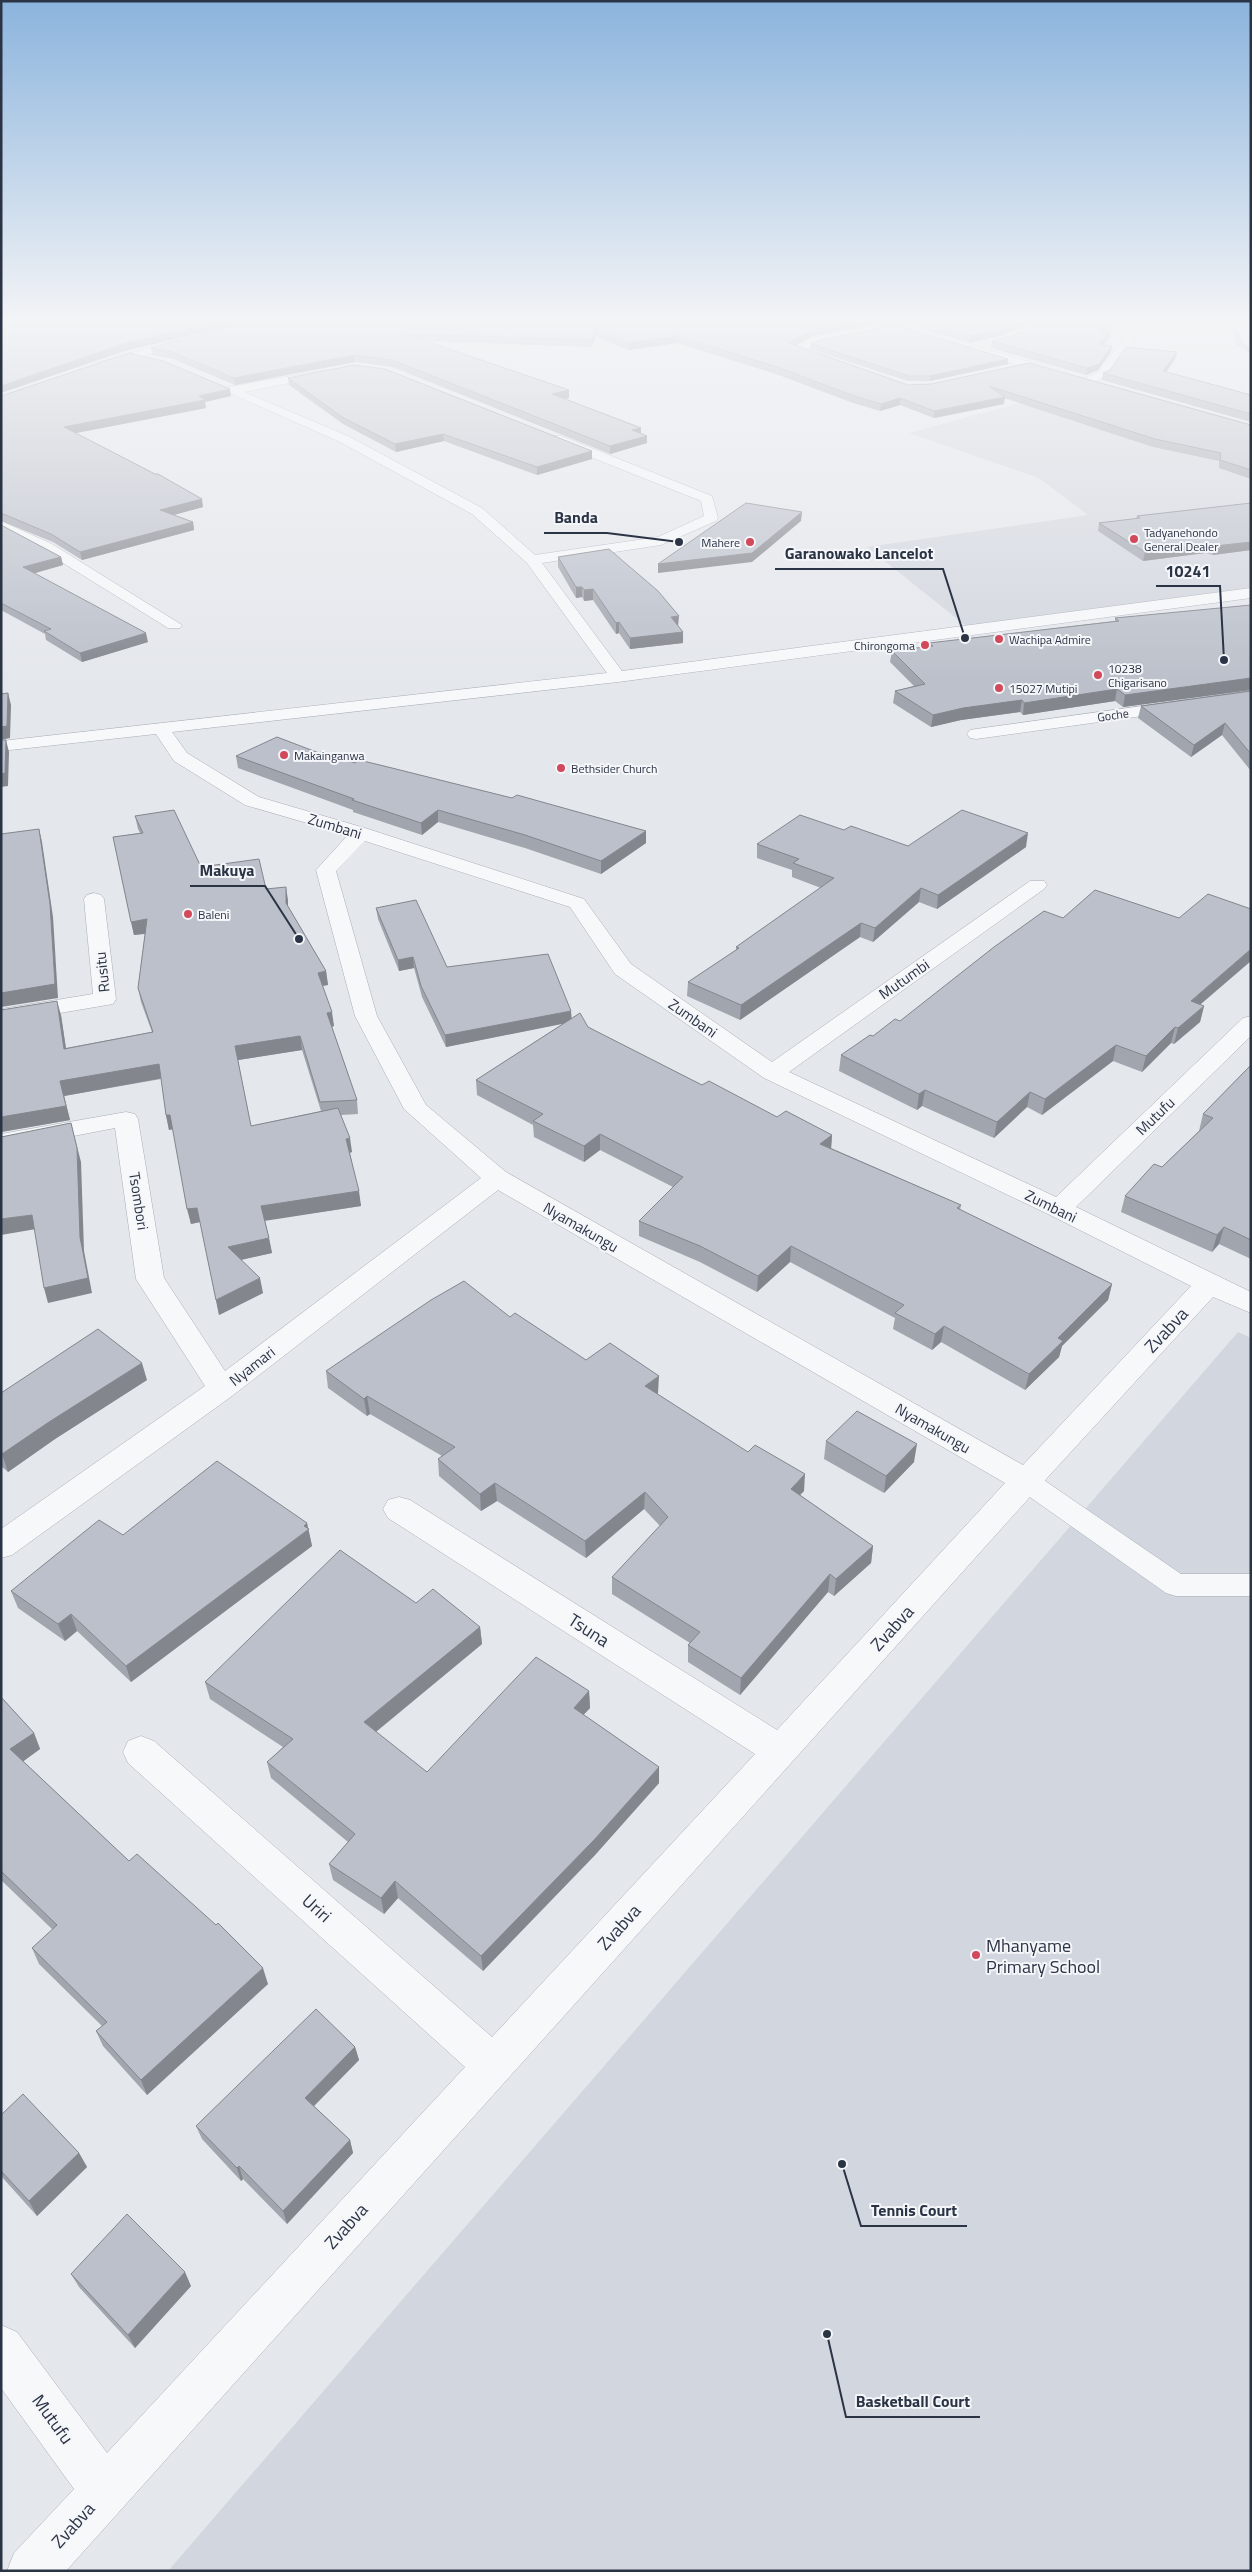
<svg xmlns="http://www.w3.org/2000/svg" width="1252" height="2572" font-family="'Titillium Web',sans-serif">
<rect width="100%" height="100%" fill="#e4e7ec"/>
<g fill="#d2d6de">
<polygon points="1098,382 1251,425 1251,596 975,633 867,547 1088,515 1039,478 909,433"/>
<polygon points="1238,1332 1251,1338 1251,2571 168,2571"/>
</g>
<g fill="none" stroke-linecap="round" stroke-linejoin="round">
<polyline stroke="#9fb4cc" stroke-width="5.5" points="1234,322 1239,343 1251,351"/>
<g stroke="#a9aeb7" stroke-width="1">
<polygon id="lane" points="1026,1471 1035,1474 1181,1574 1251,1574 1251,1596 1176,1596 1166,1593 1017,1488 1013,1481 1017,1474"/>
</g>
<g stroke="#a9aeb7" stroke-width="1">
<g id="street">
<polygon points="881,322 895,322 935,336 930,339 895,328 819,343 805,349 830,357 832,359 826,362 790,349 812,338 883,324"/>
<path d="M1135 322H1145C1133 339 1107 389 1083 383V379L1099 372Z"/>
<polygon points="188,337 193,340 192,342 97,369 91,366 93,364"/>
<polygon points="973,346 1066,372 1068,374 1062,377 969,351 968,349"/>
<path d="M326 370 332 373 330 375 244 392 348 436 482 508 535 555 658 537 704 516 701 501 553 442 551 439 553 436H561L712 496 718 518 716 521 661 545 542 563 622 671 1251 588V598L618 682 172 732 187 753 259 797 368 829 584 899 631 964 772 1062 1030 881H1044L1047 885 1044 889 789 1072 1056 1197 1243 1018 1251 1016V1036L1076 1207 1251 1292V1313L1213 1297 1037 1489 66 2571H7L14 2553 74 2489 1 2388V2325L17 2332 107 2453 465 2067 128 1763 123 1752 128 1741 141 1736 154 1741 492 2037 755 1754 388 1518 383 1509 388 1500 399 1497 410 1500 777 1730 1005 1483 498 1190 232 1396 12 1555 1 1558V1529L205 1386 136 1279 115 1128 1 1150V1134L126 1112 135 1114 138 1119 164 1278 225 1371 481 1178 404 1109 355 1016 316 870 348 835 245 805 174 761 156 734 1 751V741L607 673 527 563 472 514 340 442 223 390 229 387ZM365 841 570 907 615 974 764 1078 1050 1215 1191 1286 1023 1465 506 1172 426 1105 377 1016 336 871Z"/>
<polygon points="1,521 52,544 182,625 180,628 168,628 42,550 1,530"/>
<polygon points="1251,691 1251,701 976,739 970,738 967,734 970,730 976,729"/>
<polygon points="94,893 101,895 104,899 116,999 113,1004 1,1023 1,1009 93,994 84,899 87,895"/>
</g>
</g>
<use href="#lane" fill="#f7f8fa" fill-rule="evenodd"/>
<use href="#street" fill="#f7f8fa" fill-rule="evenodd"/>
</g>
<g fill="#a1a5ae" fill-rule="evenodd">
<polygon points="650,322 880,322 879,323 812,336 796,346 908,385 931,384 1029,363 1251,425 1251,479 1219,468 1219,461 1153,447 1004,398 1004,404 934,418 900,405 880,411 853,403 776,374 677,343 628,350 596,337 591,347 426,341 569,398 564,399 641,428 641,433 647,436 647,443 610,454 392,367 355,362 235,385 173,359 152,355 151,348 596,324 629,325"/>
<polygon points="900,322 1030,322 1003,335 970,343"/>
<polygon points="1105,331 1110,332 1109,338 1103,345 1112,346 1111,352 1098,370 1086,375 991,348 992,341 1022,333"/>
<polygon points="811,344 1008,359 1008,364 930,381 908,381 810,349"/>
<polygon points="1175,359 1166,372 1251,395 1251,422 1102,380 1103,373"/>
<polygon points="288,378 592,451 592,459 537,475 444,441 396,452 343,424 289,385"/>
<polygon points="1,396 231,396 205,402 206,408 75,433 203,507 174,515 193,522 194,530 82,560 53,542 1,521"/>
<polygon points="1251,503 1251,550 1213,555 1205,553 1143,561 1098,531 1099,523 1136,519 1137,516"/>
<polygon points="1,525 61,557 63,565 34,573 148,642 82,662 46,640 45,634 1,610"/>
<polygon points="558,557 678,626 683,632 683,643 630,649 619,633 616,634 593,600 584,601 582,597 576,598 558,567"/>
<polygon points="1251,605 1251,690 1123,707 1115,701 1023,715 1020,712 961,720 931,727 893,703 895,691 914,686 890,662 892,651 929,647 929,643 1115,621 1115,618"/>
<polygon points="1251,691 1251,771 1222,735 1191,757 1138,718 1141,706"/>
<polygon points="319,753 355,763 512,798 646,831 646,843 601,874 525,848 438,822 422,835 353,812 353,810 238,768 236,756"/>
<path d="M135 816 201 867 266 889 288 900V906L326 971 328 985 323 986 334 1026 332 1027 357 1100 358 1114 341 1115 352 1152 350 1153 361 1206 265 1220 272 1253 241 1260 263 1293 219 1315 200 1222 191 1224 173 1129 169 1130 166 1115 161 1079 64 1096 70 1120 1 1132V1010L61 1015 66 1048 152 1032 141 1002 138 988 145 934 134 935 113 837 140 833 138 829ZM302 1050 321 1111 251 1126 238 1060Z"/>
<polygon points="844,830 908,846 1026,847 937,909 919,902 873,942 860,937 740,1020 687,996 688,982 736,950 736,947 821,888 792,877 792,870 757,858 757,844"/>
<polygon points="376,908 447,967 571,1019 702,1085 777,1117 832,1135 831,1148 961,1205 960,1210 1112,1284 1108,1300 1062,1346 1059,1357 1025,1390 941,1342 932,1350 893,1329 895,1318 790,1262 757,1292 700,1262 639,1236 639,1221 673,1187 600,1150 584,1162 534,1137 533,1125 477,1095 476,1080 564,1023 446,1047 422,997 414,968 399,971 378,919"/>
<polygon points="1200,1005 1204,1006 1200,1022 1174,1044 1171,1043 1142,1072 1113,1061 1042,1115 1027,1107 994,1138 922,1106 917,1110 839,1071 841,1055 900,1021"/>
<polygon points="1251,1065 1251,1259 1219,1244 1212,1252 1121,1212 1125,1196 1162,1167 1199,1131 1203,1114"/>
<polygon points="510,1317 586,1360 658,1393 657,1394 804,1491 800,1495 873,1546 871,1563 834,1596 828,1592 740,1695 688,1662 688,1645 690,1643 612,1594 612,1577 660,1526 644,1509 586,1558 497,1501 481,1511 439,1476 438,1459 442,1456 370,1414 367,1416 328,1388 326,1371"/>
<polygon points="147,1380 55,1439 8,1472 1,1466 1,1393"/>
<polygon points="826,1441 914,1462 884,1493 824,1459"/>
<polygon points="307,1523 312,1546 131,1682 77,1631 65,1641 18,1608 11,1591 123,1535"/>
<polygon points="416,1603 480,1627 482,1644 376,1732 427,1772 589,1691 590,1708 583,1715 659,1783 595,1855 483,1971 398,1898 384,1914 333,1880 329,1864 348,1842 271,1778 267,1762 283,1747 210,1699 205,1682"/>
<polygon points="1,1697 34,1733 40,1749 23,1761 129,1861 268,1984 147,2095 103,2046 96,2031 102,2026 39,1964 32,1948 53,1930 1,1880"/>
<polygon points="355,2047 359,2060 314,2106 350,2140 353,2153 287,2224 243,2179 241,2181 202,2139 196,2126"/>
<polygon points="1,2115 79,2153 87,2167 37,2216 1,2176"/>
<polygon points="71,2274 191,2286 135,2348 79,2287"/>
</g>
<g fill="#83868d">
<polygon points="219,322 247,322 125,351 1,393 1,386 123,344"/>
<polygon points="853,322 880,322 879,323 812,336 788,350 789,343 812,330"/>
<polygon points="1018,322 1030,322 1003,335 970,343 971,336"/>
<polygon points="1110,322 1117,322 1098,337 1099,331"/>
<polygon points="596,330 596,337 591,347 591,340"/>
<polygon points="1110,332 1109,338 1098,351 1099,344"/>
<polygon points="677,336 677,343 628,350 628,343"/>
<polygon points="1112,346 1111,352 1098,370 1086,375 1087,368"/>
<polygon points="1177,352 1175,359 1162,378 1163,371"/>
<polygon points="354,355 355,362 235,385 234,378"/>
<polygon points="1008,359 1008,364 930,381 930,376"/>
<polygon points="230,389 231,396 205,402 206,408 66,435 64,427"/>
<polygon points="569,390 569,398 553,401 552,394"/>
<polygon points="1005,397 1004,404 934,418 934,411"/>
<polygon points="900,398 900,405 880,411 881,404"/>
<polygon points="641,428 641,435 632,430"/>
<polygon points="443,434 444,441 396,452 395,444"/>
<polygon points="647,436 647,443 610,454 610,446"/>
<polygon points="592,451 592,459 537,475 537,467"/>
<polygon points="202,499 203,507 162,518 160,510"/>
<polygon points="802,512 801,521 752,562 658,573 658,564"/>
<polygon points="193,522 194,530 82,560 80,552"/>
<polygon points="1251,542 1251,550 1213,555 1215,546"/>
<polygon points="1207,544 1205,553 1143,561 1145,552"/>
<polygon points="61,557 63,565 25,576 23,567"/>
<polygon points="576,587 582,587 582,597 576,598"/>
<polygon points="593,589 593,600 584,601 584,590"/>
<polygon points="679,616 678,627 671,617"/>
<polygon points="619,622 619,633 616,634 616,623"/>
<polygon points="683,632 683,643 630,649 630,638"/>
<polygon points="146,633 148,642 82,662 80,653"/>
<polygon points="1251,678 1251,690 1123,707 1125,695"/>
<polygon points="1117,689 1115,701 1023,715 1024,703"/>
<polygon points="8,693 11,705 10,738 1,740 1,727"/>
<polygon points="1022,700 1020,712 961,720 931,727 933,715 963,708"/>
<polygon points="1225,723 1222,735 1191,757 1194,745"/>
<polygon points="6,740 9,752 8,786 1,787 1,774"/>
<polygon points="438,810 438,822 422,835 421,823"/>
<polygon points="39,829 42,842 53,917 58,998 1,1007 1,993"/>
<polygon points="646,831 646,843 601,874 601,861"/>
<polygon points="1028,833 1026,847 937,909 938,895"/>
<polygon points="286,887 288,900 288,917 286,903"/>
<polygon points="921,888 919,902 873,942 875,928"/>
<polygon points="147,919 150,933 134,935 131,922"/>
<polygon points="861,923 860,937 740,1020 741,1005"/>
<polygon points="1251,949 1251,961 1187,1016 1191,1001"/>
<polygon points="413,957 414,968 399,971 398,960"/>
<polygon points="326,971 328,985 320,986 318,973"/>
<polygon points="57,1001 61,1015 68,1063 64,1049"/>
<polygon points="1204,1006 1200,1022 1174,1044 1178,1028"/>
<polygon points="571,1011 572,1022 446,1047 445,1035"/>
<polygon points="332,1012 334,1026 329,1027 327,1013"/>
<polygon points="1175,1027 1171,1043 1142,1072 1146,1056"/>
<polygon points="300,1036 302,1050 238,1060 235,1046"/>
<polygon points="1116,1045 1113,1061 1042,1115 1045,1099"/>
<polygon points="159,1064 163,1078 64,1096 70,1120 1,1132 1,1117 60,1081"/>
<polygon points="925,1090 922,1106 917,1110 919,1094"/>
<polygon points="1030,1092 1027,1107 994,1138 997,1122"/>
<polygon points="166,1115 170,1115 173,1129 169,1130"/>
<polygon points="71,1123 81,1162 84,1251 92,1293 48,1303 44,1288"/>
<polygon points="600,1134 600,1150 584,1162 584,1146"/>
<polygon points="832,1135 831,1150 820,1144"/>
<polygon points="350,1138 352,1152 348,1153 346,1139"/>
<polygon points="359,1191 361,1206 264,1221 261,1206"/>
<polygon points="197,1208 200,1222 191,1224 187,1209"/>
<polygon points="32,1215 36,1229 1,1235 1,1219"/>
<polygon points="1224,1227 1219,1244 1212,1252 1217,1235"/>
<polygon points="269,1238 272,1253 231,1262 228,1247"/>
<polygon points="791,1246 790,1262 757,1292 758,1276"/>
<polygon points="260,1278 263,1293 219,1315 216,1300"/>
<polygon points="1112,1284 1108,1300 1062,1346 1059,1357 1025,1390 1029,1374 1058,1338"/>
<polygon points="944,1326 941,1342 932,1350 935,1334"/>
<polygon points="142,1363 147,1380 55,1439 8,1472 2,1454 49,1422"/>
<polygon points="659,1376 658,1393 645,1403 645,1386"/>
<polygon points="367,1396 370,1414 367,1416 364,1399"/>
<polygon points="917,1444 914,1462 884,1493 886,1476"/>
<polygon points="805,1474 804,1491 789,1506 791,1489"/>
<polygon points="495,1483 497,1501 481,1511 480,1494"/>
<polygon points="645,1492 644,1509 586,1558 585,1541"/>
<polygon points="307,1523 312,1546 131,1682 126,1666"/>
<polygon points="873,1546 871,1563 834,1596 836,1579"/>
<polygon points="830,1574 828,1592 740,1695 741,1678"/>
<polygon points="71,1614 77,1631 65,1641 58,1624"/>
<polygon points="480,1627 482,1644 367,1739 364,1722"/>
<polygon points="589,1691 590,1708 574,1725 574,1708"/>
<polygon points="34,1733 40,1749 17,1766 10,1749"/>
<polygon points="659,1767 659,1783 595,1855 483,1971 481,1956"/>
<polygon points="395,1881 398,1898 384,1914 381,1898"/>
<polygon points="263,1968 268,1984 147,2095 141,2080"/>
<polygon points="355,2047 359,2060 309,2111 305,2098"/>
<polygon points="350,2140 353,2153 287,2224 283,2211"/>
<polygon points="79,2153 87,2167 37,2216 29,2201"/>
<polygon points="239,2166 243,2179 241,2181 237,2168"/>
<polygon points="185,2272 191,2286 135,2348 128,2335"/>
</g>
<g fill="#bbc0ca" stroke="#83868d">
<polygon points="1,322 219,322 123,344 1,386"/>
<polygon points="247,322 590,322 596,324 629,325 650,322 853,322 812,330 789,343 908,385 931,384 1029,363 1251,425 1251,470 1220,460 1221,453 1155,439 989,386 1005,397 934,411 900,398 881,404 854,396 777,367 677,336 628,343 596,330 591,340 405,334 569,390 552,394 641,428 632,430 647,436 610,446 392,360 354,355 234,378 172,352 151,348"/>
<polygon points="922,322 1018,322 1004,329 971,336"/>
<polygon points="1039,322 1110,322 1099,331 1110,332 1099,344 1112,346 1099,364 1087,368 992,341 1022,333"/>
<polygon points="895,325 1008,359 930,376 909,376 811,344 820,340"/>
<polygon points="1126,347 1177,352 1163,371 1251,395 1251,414 1103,373 1110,370"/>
<polygon points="129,353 163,361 230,389 199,396 205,400 64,427 155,474 158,474 202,499 160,510 193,522 80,552 51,534 1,513 1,396"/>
<polygon points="354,365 385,369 592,451 537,467 443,434 395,444 342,417 288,378"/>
<polygon points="746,503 802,512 752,553 658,564"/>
<polygon points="1251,503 1251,542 1215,546 1207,544 1145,552 1099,523 1140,518 1137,516"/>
<polygon points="1,525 61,557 23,567 146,633 80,653 44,631 51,629 1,603"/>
<polygon points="609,549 658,591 679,616 671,617 683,632 630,638 619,622 616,623 593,589 584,590 582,587 576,587 558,557"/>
<polygon points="1251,605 1251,678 1125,695 1117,689 1024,703 1022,700 963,708 933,715 895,691 925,684 892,651 933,646 929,643 1119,621 1115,618"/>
<polygon points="1251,691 1251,754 1225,723 1194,745 1141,706"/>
<polygon points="8,693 7,726 1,727 1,694"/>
<polygon points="277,737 319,753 322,751 355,763 359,760 384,766 512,798 517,795 646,831 601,861 525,835 438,810 421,823 352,800 354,799 236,756"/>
<polygon points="1,740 6,740 5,773 1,774"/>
<polygon points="174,810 201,867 259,859 266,889 286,887 286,903 326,971 318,973 332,1012 327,1013 357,1100 320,1102 300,1036 235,1046 251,1126 338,1108 350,1138 346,1139 359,1191 261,1206 269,1238 228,1247 260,1278 216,1300 197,1208 187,1209 170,1115 166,1115 159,1064 60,1081 66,1106 1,1117 1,1010 57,1001 64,1049 153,1032 138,988 147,919 131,922 113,837 143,833 135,816"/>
<polygon points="962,810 1028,833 938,895 921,888 875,928 861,923 741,1005 688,982 739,948 736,947 834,878 793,863 799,859 757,844 800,815 844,830 851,826 908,846"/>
<polygon points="39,829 50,904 55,984 1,993 1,834"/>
<polygon points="1095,890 1179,918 1208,894 1251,909 1251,949 1191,1001 1204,1006 1178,1028 1175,1027 1146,1056 1116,1045 1045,1099 1030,1092 997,1122 925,1090 919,1094 841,1055 870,1035 873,1036 895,1019 900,1021 994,947 1044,911 1063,918"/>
<polygon points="416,900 447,967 548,954 571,1011 445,1035 421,986 413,957 398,960 376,908"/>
<polygon points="580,1013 588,1027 702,1085 709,1081 777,1117 786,1111 832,1135 820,1144 961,1205 957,1208 1112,1284 1058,1338 1063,1341 1029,1374 944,1326 935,1334 895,1313 904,1305 791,1246 758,1276 700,1246 639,1221 683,1177 600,1134 584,1146 533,1121 543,1114 476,1080"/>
<polygon points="1251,1065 1251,1240 1224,1227 1217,1235 1125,1196 1154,1164 1162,1167 1213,1118 1203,1114"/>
<polygon points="71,1123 77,1148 80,1237 88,1278 44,1288 32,1215 1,1219 1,1137"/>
<polygon points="464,1281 510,1317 515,1313 586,1360 610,1343 659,1376 645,1386 748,1452 755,1445 805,1474 791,1489 873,1546 836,1579 830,1574 741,1678 688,1645 700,1632 612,1577 668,1517 645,1492 585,1541 495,1483 480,1494 438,1459 455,1447 367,1396 364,1399 326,1371 431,1300"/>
<polygon points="98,1329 142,1363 49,1422 2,1454 1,1454 1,1393"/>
<polygon points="857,1411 917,1444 886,1476 826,1441"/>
<polygon points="217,1461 307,1523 304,1526 309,1529 126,1666 71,1614 58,1624 11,1591 99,1520 123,1535"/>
<polygon points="340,1550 416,1603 433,1589 480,1627 364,1722 427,1772 536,1657 589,1691 574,1708 659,1767 595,1839 481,1956 395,1881 381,1898 329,1864 355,1834 267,1762 293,1739 205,1682"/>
<polygon points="1,1697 34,1733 10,1749 129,1861 137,1854 216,1925 218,1923 263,1968 141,2080 96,2031 107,2022 32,1948 57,1925 1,1871"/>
<polygon points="316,2009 355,2047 305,2098 350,2140 283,2211 239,2166 237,2168 196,2126"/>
<polygon points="23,2094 79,2153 29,2201 1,2171 1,2115"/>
<polygon points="127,2214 185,2272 128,2335 71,2274"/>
</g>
<linearGradient id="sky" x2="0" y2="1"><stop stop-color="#8bb4dd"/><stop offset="0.47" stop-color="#f3f4f6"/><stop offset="1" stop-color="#f3f4f6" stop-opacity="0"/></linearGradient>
<rect width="1252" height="682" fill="url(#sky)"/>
<g fill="#d1495b" stroke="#f4f6f9" stroke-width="2">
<circle cx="1134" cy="539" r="5"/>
<circle cx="750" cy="542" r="5"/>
<circle cx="999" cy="639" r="5"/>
<circle cx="925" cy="645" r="5"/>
<circle cx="1098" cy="675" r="5"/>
<circle cx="999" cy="688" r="5"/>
<circle cx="284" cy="755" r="5"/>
<circle cx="561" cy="768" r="5"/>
<circle cx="188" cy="914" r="5"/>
<circle cx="976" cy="1955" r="5"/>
</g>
<g text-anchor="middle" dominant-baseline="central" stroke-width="4" stroke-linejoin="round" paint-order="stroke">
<g font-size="12" fill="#2b3445" stroke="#f4f6f9" text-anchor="start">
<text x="1144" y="532">Tadyanehondo<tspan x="1144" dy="14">General Dealer</tspan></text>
<text x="740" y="542" text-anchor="end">Mahere</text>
<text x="1009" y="639">Wachipa Admire</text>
<text x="915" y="645" text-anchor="end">Chirongoma</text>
<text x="1108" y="668">10238<tspan x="1108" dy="14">Chigarisano</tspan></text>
<text x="1009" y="688">15027 Mutipi</text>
<text x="294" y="755">Makainganwa</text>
<text x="571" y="768">Bethsider Church</text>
<text x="198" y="914">Baleni</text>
</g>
<g font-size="12" fill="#2b3445" stroke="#f4f6f9">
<text transform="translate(1113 715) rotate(-8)">Goche</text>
</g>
<g font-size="15" fill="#2b3445" stroke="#f4f6f9">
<text transform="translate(335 826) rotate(17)">Zumbani</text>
<text transform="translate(102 972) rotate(-96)">Rusitu</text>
<text transform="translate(904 979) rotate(-35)">Mutumbi</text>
<text transform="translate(693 1018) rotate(35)">Zumbani</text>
<text transform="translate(1155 1116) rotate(-44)">Mutufu</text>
<text transform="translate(139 1201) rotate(81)">Tsombori</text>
<text transform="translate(1051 1206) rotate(26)">Zumbani</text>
<text transform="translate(581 1227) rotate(30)">Nyamakungu</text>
<text transform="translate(252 1366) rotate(-38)">Nyamari</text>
<text transform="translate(933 1428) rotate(30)">Nyamakungu</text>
</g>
<g font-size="18" fill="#2b3445" stroke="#f4f6f9">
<text transform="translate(1166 1330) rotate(-47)">Zvabva</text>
<text transform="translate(892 1628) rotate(-48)">Zvabva</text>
<text transform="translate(589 1630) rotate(33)">Tsuna</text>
<text transform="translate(317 1908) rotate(42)">Uriri</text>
<text transform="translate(619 1927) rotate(-48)">Zvabva</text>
<text transform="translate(346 2226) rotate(-48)">Zvabva</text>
<text transform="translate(53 2419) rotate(54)">Mutufu</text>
<text transform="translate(73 2525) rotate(-48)">Zvabva</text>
</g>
<g font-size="18" fill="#2b3445" stroke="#f4f6f9" text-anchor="start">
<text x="986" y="1945">Mhanyame<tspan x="986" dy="21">Primary School</tspan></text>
</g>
</g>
<path fill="none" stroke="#2b3445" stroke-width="2" d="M679 542L607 533H544M965 638L943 569H775M1224 660L1220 586H1156M299 939L265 886H190M842 2164L861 2226H967M827 2334L846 2417H980"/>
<g fill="#2b3445" stroke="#f4f6f9" stroke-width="2">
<circle cx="679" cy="542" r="5"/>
<circle cx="965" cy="638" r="5"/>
<circle cx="1224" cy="660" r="5"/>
<circle cx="299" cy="939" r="5"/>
<circle cx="842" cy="2164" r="5"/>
<circle cx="827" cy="2334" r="5"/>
</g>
<g font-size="16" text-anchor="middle" font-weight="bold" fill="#2b3445" stroke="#f4f6f9" stroke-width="4" stroke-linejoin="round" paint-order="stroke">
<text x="576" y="523">Banda</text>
<text x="859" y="559">Garanowako Lancelot</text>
<text x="1188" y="577">10241</text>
<text x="227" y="876">Makuya</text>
<text x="914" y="2216">Tennis Court</text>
<text x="913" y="2407">Basketball Court</text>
</g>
<rect width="1252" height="2572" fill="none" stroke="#2b3445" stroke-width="5"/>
</svg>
